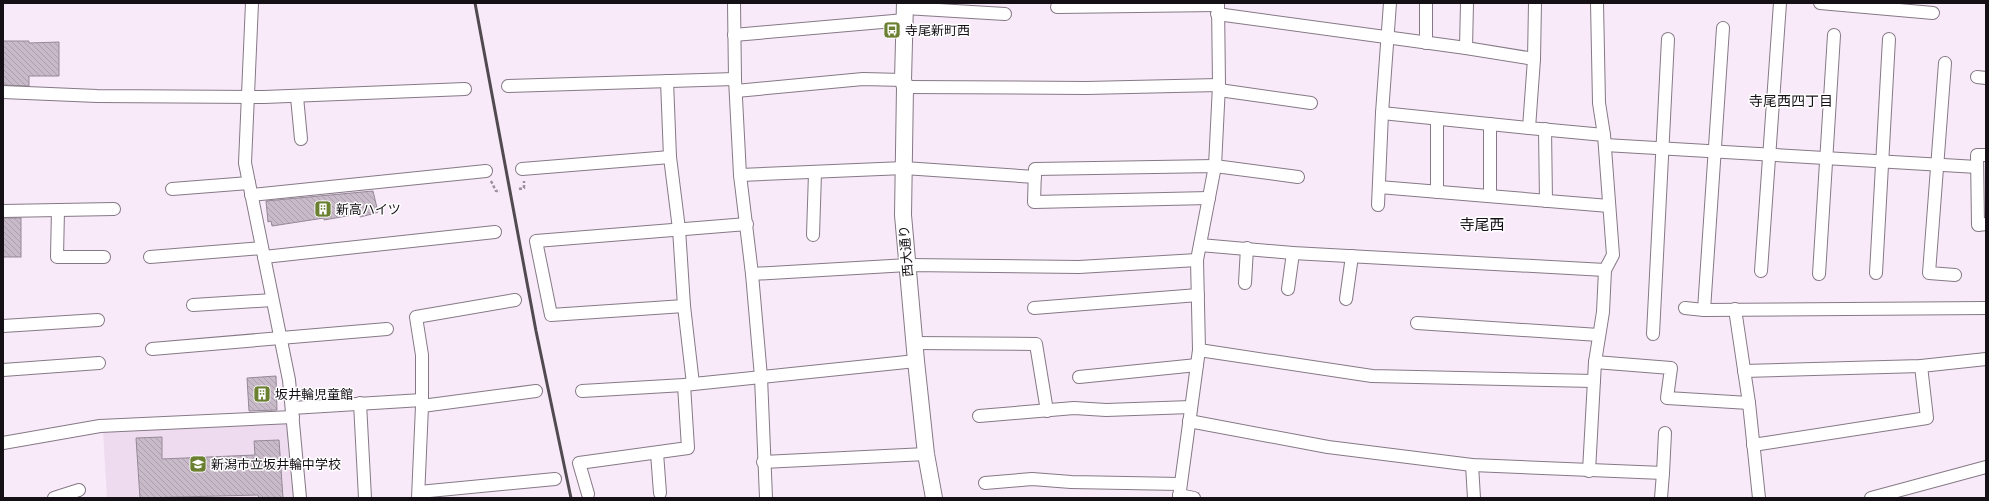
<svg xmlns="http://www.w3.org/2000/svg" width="1989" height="501" font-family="Helvetica,'Noto Sans JP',sans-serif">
<defs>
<pattern id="building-back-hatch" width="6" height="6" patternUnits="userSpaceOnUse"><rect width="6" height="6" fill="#c8bac8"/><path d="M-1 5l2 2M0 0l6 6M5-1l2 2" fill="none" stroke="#ab9fab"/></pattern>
</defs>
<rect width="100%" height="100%" fill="#f8eaf8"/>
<polygon fill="#eedbef" points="288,422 293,498 107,498 103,431"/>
<g fill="url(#building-back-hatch)" stroke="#968997">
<polygon points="3,41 29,41 29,43 59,42 59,76 29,76 29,86 3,85"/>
<polygon points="373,191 378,212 376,213 360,217 358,214 324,220 324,218 272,226 271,221 268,222 266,201"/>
<rect x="3" y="218" width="18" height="39"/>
<polygon points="276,376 277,410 249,411 247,378"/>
<polygon points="162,437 162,459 255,455 254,441 279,440 283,498 259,498 258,495 140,498 136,438"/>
</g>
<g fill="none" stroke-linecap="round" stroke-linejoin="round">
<g stroke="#867986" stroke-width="14">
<g id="street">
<polyline points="252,3 245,163 289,380 300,498"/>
<polyline points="734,3 735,79 740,175 752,274 761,377 766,498"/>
<polyline points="1390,3 1382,113 1529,128"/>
<polyline points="1426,3 1426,43"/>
<polyline points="1820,3 1933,13"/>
<polyline points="1057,7 1218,5"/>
<polyline points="905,8 1005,14"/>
<polyline points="1217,14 1466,48 1534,59 1529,128 1604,135"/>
<polyline points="734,35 905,20"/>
<polyline points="1466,48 1467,3"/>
<polyline points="1534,59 1535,3"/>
<polyline points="1945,63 1929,273 1955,275"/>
<polyline points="1977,77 1986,78"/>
<polyline points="667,81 670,157 679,229 684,306 693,384"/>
<polyline points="508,86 735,79"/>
<polyline points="905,87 1086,88 1219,85"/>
<polyline points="1219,90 1311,103"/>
<polyline points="736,91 863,79 903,80"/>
<polyline points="3,92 97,96 264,97 465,89"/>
<polyline points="297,97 301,139"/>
<polyline points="1437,119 1437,192"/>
<polyline points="1545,129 1546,201"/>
<polyline points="1605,145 1977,167"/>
<polyline points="1986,155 1977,155 1978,225 1986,224"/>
<polyline points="522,169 670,157"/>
<polyline points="740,175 904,168 1035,177"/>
<polyline points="1379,187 1609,206"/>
<polyline points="172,189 249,183"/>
<polyline points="251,195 486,171"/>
<polyline points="1490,196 1490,124"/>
<polyline points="1209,198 1034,202 1035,169 1215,166 1298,177"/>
<polyline points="1378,205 1382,113"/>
<polyline points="58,210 57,257 104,257"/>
<polyline points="3,211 114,209"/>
<polyline points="813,235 815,173"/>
<polyline points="1200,245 1293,253 1605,270"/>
<polyline points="150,257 262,248"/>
<polyline points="264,257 495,232"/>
<polyline points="1761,271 1780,3"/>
<polyline points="1876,273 1889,39"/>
<polyline points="752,274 908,265 1079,267 1197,260"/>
<polyline points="1819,274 1834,35"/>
<polyline points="1245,283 1247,248"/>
<polyline points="1288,289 1293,253"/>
<polyline points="1346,299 1352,256"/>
<polyline points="193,305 272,300"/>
<polyline points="684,306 551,315 536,241 747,224"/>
<polyline points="1034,308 1198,295"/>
<polyline points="1685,308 1704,310 1986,308"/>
<polyline points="1735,309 1749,403 1759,498"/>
<polyline points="1704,310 1723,28"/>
<polyline points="1417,323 1599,335"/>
<polyline points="3,326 98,320"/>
<polyline points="1653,334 1668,39"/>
<polyline points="914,343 1036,344 1047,411"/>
<polyline points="152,349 387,329"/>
<polyline points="1199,350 1372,376 1594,381"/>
<polyline points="1595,362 1671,368 1667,398 1749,403"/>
<polyline points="3,370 99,363"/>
<polyline points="1744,371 1921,366 1986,359"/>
<polyline points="1079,377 1197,365"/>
<polyline points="582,391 684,385 916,361"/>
<polyline points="360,403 365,498"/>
<polyline points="422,406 536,391"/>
<polyline points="292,408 422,400"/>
<polyline points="979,416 1074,408 1106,410 1191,407"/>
<polyline points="1189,421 1328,447 1472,465 1663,473 1661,498"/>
<polyline points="3,443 100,426 293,417"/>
<polyline points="1753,445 1927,418 1921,366"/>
<polyline points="657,453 660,493"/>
<polyline points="763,462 926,454"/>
<polyline points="1472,465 1474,498"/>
<polyline points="1589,471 1595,362 1603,312 1605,270 1613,255 1604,135 1599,103 1597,3"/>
<polyline points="1663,473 1665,433"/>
<polyline points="985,483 1032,479 1071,482 1180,484"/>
<polyline points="419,492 555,479"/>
<polyline points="588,494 579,463 688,448 684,385"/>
<polyline points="1179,495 1194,498"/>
<polyline points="54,498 79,490"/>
<polyline points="418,498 422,406 422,355 416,317 515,300"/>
<polyline points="1179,498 1199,350 1197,260 1215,166 1219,85 1218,3"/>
<polyline points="1871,498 1986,467"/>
</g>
</g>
<g stroke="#867986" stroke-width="18">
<polyline id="secondary" points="905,3 903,80 905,87 903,215 916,361 926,454 934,498"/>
</g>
<g stroke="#9a8f9a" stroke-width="2.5" stroke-dasharray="3 2" stroke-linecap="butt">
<polyline points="491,181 496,191 500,191"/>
<polyline points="519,189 524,188 524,181"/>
</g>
<use href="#street" stroke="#fff" stroke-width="12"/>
<use href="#secondary" stroke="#fff" stroke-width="16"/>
<polyline stroke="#514a51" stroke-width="3" points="475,3 536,331 571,498"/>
</g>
<defs>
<g id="bus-square" transform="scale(0.9)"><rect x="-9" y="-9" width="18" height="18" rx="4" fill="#6a7f30" stroke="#fff"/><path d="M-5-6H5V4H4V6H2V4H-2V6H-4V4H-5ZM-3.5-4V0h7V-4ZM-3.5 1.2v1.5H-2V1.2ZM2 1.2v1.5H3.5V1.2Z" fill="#fff"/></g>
<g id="building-square" transform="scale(0.9)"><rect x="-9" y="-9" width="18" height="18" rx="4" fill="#6a7f30" stroke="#fff"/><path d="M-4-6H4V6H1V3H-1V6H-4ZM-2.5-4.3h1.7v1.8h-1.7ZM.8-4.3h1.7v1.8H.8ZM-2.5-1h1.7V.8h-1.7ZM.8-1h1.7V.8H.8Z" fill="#fff"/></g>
<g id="school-square" transform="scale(0.9)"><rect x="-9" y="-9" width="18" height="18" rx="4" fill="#6a7f30" stroke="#fff"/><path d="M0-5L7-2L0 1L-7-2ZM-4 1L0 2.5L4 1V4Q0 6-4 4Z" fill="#fff"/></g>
</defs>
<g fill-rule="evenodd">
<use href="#bus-square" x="892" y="30"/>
<use href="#building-square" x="323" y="209"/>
<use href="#building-square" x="262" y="394"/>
<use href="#school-square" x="198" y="464"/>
</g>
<g text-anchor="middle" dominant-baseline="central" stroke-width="3" stroke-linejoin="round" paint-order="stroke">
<g font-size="13" fill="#151015" stroke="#fff" text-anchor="start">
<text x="905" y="30">寺尾新町西</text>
<text x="336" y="209">新高ハイツ</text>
<text x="275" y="394">坂井輪児童館</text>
<text x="211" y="464">新潟市立坂井輪中学校</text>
</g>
<g font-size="13" fill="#151015" stroke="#fff">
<text transform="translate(906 251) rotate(-95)">西大通り</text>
</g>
<g font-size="14" fill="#151015" stroke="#fff">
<text x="1791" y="101">寺尾西四丁目</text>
</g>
<g font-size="15" fill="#151015" stroke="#fff">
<text x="1482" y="224">寺尾西</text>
</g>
</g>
<rect width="1989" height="501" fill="none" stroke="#151015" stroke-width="8"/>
</svg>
